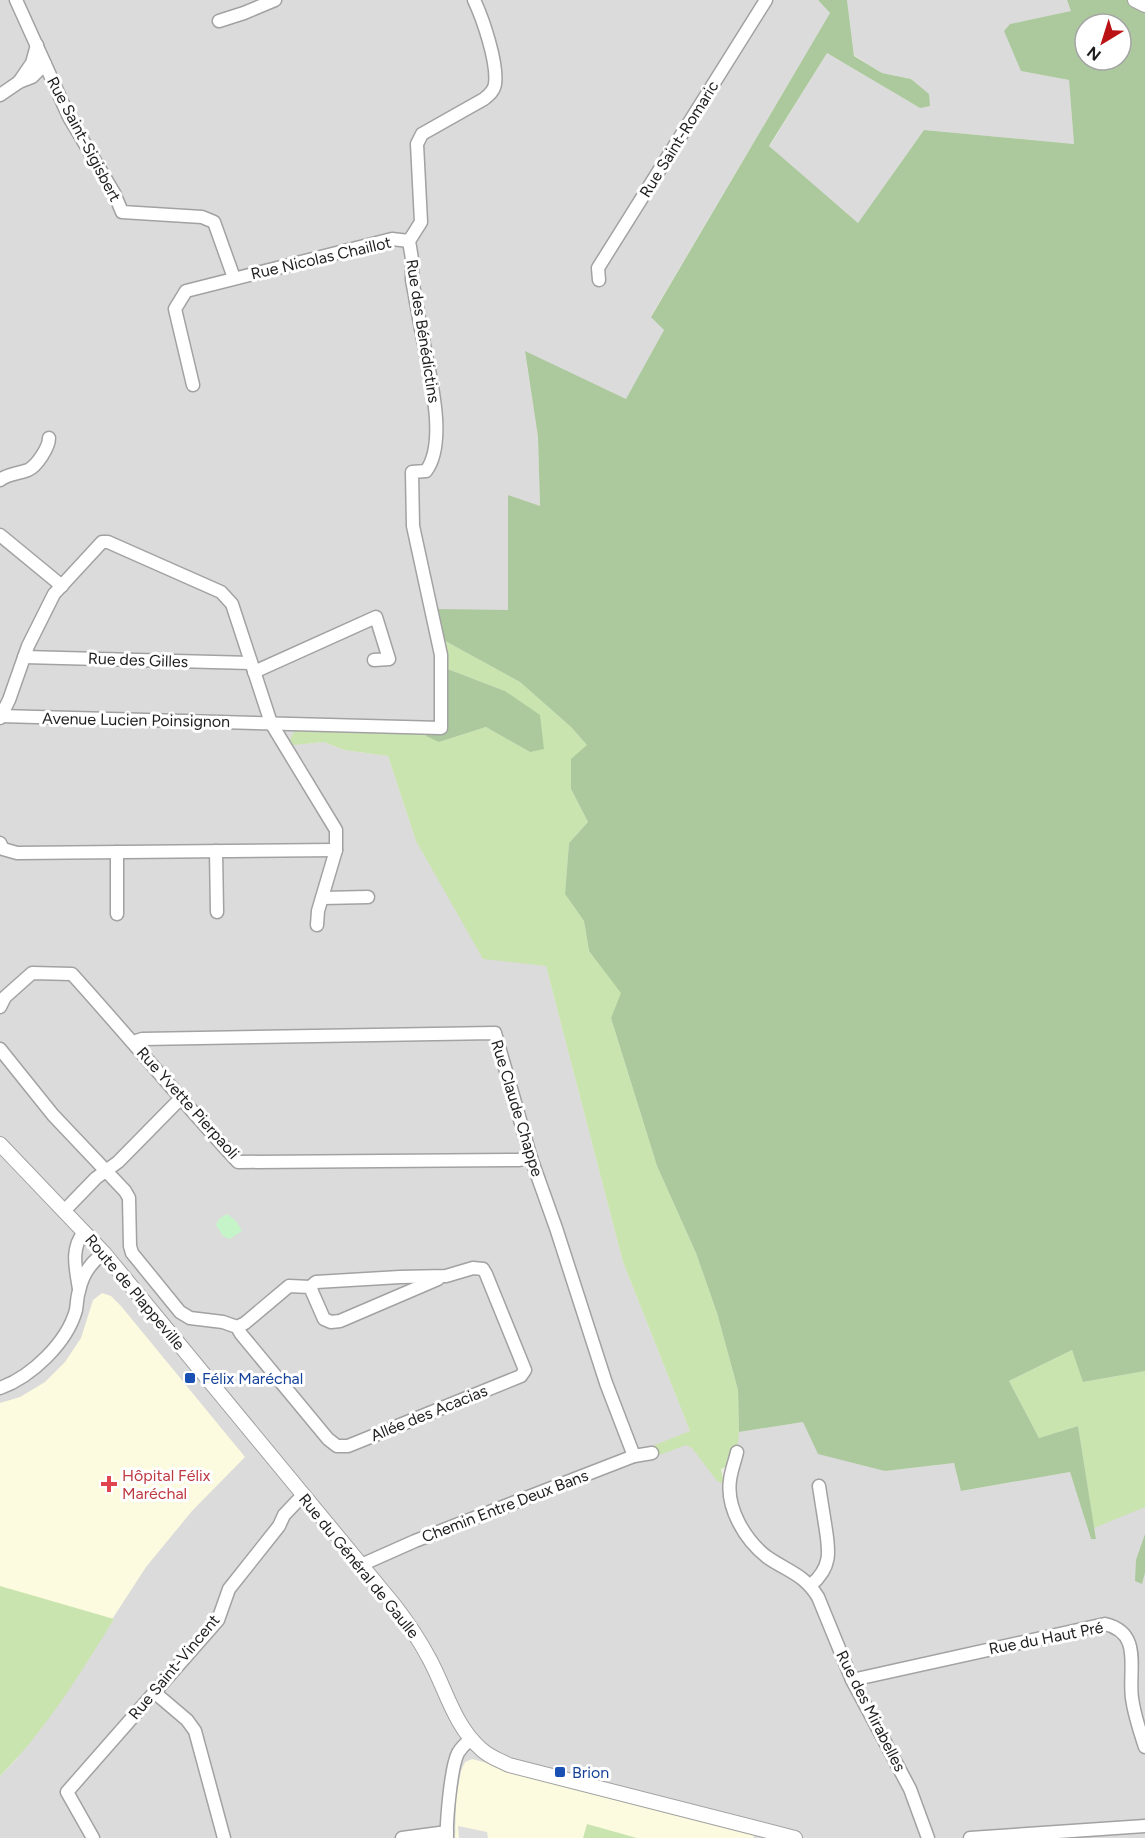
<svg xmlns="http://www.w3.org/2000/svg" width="1145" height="1838" font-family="Figtree,sans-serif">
<rect width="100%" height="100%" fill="#eeebe5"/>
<g fill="#dcdbdb">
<polygon points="0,0 818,0 830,13 651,316 664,330 626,400 525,352 538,437 540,507 508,495 508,611 441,728 294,745 324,742 344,750 388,756 416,841 546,966 623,1262 690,1431 692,1445 721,1480 730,1480 739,1432 803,1422 885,1471 954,1463 962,1491 1070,1472 1091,1539 1096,1539 1078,1426 1084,1382 1145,1371 1145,1543 1142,1583 1145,1573 1145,1838 0,1838 0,1776 15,1761 114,1619 0,1586"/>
<polygon points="847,0 1067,0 1072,11 1010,24 1021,71 1069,80 1074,144 924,130 858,223 769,147 827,53 920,108 912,79 882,73 854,55"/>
</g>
<g fill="#fcfbdf">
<polygon points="102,1293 111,1296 121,1306 245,1457 192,1511 146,1567 100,1638 0,1606 0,1403 20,1397 45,1382 65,1362 81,1338 93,1300"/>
<polygon points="472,1759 753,1832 754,1838 455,1838 456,1798 461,1771 465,1762"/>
</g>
<g fill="#cae4af">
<polygon points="440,638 520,682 571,727 588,746 571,789 588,822 569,843 565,894 584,921 589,951 622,993 611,1018 657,1166 696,1253 717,1313 738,1390 739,1432 737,1452 726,1467 721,1469 724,1484 717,1481 692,1448 686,1445 654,1457 650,1447 690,1431 623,1262 546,966 483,959 416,841 388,756 344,750 324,742 293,745 290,740 293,733 304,724 426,727 439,742 486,727 530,752 505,691 442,667"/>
<polygon points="1072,1350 1084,1382 1145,1371 1145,1507 1094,1528 1078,1426 1039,1438 1009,1381"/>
<path d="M0 1586 114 1619C80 1674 46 1730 0 1776Z"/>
<polygon points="587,1824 637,1838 583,1838"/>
</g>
<g fill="#abc99d" fill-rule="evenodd">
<path d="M818 0H847L854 56 882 73 911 79 929 94 930 106 920 108 827 53 769 146 858 223 924 130 1074 144 1069 80 1021 71 1004 31 1010 24 1071 11 1067 0H1145V1371L1083 1382 1072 1350 1009 1381 1039 1438 1078 1426 1096 1539H1091L1070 1472 961 1491 954 1463 885 1471 818 1454 803 1422 739 1432 738 1390 717 1313 696 1253 657 1166 611 1018 621 993 589 951 584 921 565 894 569 843 588 822 571 789V759L587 745 571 727 520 682 440 638 436 609 508 610V495L540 506 538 437 525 351 626 399 664 330 651 317 830 13ZM1085 24H1121V60H1085Z"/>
<polygon points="442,667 505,691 540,715 544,749 530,752 486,727 439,742 426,736 426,727 440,728"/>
<polygon points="1145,1534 1145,1573 1142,1584 1135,1581 1136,1560"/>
</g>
<polygon fill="#c5f4c8" points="227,1214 236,1221 242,1231 230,1239 223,1236 216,1225 219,1219"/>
<polygon fill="#dedede" points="458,1826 487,1832 488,1838 459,1838"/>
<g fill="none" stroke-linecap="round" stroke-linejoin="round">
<g stroke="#a2a2a2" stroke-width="15">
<g id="minor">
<polyline points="16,0 69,117 114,193 122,212 202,217 214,222 234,278"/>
<polyline points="219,21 244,13 275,0"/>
<polyline points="19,82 32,63 37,45"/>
<polyline points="0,95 19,82 32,77 45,64"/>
<polyline points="599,280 598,268 766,0"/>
<polyline points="193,385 175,309 186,291 392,239 409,241"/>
<path d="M0 480C9 473 18 474 28 470 37 466 49 447 49 438"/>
<polyline points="0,535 62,586"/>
<polyline points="24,657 251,663"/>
<polyline points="254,672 376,617 389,659 374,660"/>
<path d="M0 716 441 728V655L413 526 412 472 426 471C448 442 429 373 423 339 419 320 416 300 412 280V259L409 241 421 222 417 144 422 134 484 99C489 95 494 91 495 84 498 63 483 19 474 0"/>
<polyline points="0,718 9,700 28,646 54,594 102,542 108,542 221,592 232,604 271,723 336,830 336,850 318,911 317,925"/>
<polyline points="0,843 3,849 17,853 336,850"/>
<polyline points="216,851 217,912"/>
<polyline points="117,852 117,914"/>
<polyline points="322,898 368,897"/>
<path d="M0 1007 5 997 32 973 72 974C128 1036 181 1100 238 1162L518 1160 531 1158"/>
<polyline points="133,1042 142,1039 495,1033 531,1158 556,1228 606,1383 634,1456"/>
<polyline points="0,1049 53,1115 125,1191 129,1198 130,1246 132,1253 180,1312 190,1318 223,1322 237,1327 241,1334 328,1439 337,1446 348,1446 521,1376 525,1370 486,1274 483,1269 473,1268 446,1276 400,1277 316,1282 310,1287"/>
<polyline points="64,1211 96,1178 118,1162 180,1099"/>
<path d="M79 1289C76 1269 70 1249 84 1232"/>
<polyline points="237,1327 245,1323 289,1286 310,1287 324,1319 331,1322 340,1321 438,1279"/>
<path d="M0 1388C31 1377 67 1343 76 1310 77 1304 77 1297 79 1291 82 1276 91 1262 104 1253"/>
<path d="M737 1452C735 1461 731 1471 730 1480 726 1508 745 1540 767 1557 787 1571 804 1574 818 1597L852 1680 910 1789 928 1838"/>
<polyline points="361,1565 415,1541 634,1456 652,1453"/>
<path d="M811 1585C833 1566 829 1550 825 1524 823 1511 821 1498 819 1486"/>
<path d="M852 1680 1105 1624C1143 1633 1128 1669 1132 1698 1134 1714 1140 1732 1145 1747"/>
<polyline points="154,1692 187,1720 195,1731 224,1838"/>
<polyline points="93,1838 67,1792 218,1620 229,1589 279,1526 284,1515 303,1495"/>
<polyline points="402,1838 447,1832"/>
<path d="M447 1838C446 1823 451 1766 458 1753 461 1748 466 1743 471 1739"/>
<polyline points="970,1838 1145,1826"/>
</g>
</g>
<g stroke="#a2a2a2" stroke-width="16">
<g id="tertiary">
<polyline points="1135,0 1145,5"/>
<path d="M0 1144 104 1253 395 1606C408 1623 420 1641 430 1660 446 1690 455 1727 481 1749 489 1757 499 1760 509 1765L795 1838"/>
</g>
</g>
<use href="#minor" stroke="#fff" stroke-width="12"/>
<use href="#tertiary" stroke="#fff" stroke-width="14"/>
</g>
<g fill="#1a4fb4" stroke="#fff" stroke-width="2">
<rect x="184" y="1372" width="12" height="12" rx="3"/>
<rect x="554" y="1766" width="12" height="12" rx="3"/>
</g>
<path fill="#e0444e" stroke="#fff" stroke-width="2" d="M106 1475h6v6h6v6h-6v6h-6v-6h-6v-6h6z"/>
<g text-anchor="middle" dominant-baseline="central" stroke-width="6" stroke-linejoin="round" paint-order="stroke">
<g font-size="16" fill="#1e1e1e" stroke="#fff">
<text transform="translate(84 139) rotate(62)">Rue Saint-Sigisbert</text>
<text transform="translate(679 139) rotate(-58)">Rue Saint-Romaric</text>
<text transform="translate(321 258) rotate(-13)">Rue Nicolas Chaillot</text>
<text transform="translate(423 331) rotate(81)">Rue des Bénédictins</text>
<text transform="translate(138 660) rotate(2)">Rue des Gilles</text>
<text transform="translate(136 720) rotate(1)">Avenue Lucien Poinsignon</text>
<text transform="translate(188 1103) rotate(48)">Rue Yvette Pierpaoli</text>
<text transform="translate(517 1108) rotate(73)">Rue Claude Chappe</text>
<text transform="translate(135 1292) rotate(50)">Route de Plappeville</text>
<text transform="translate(429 1413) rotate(-22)">Allée des Acacias</text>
<text transform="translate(505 1506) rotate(-21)">Chemin Entre Deux Bans</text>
<text transform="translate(359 1566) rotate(51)">Rue du Général de Gaulle</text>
<text transform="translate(1046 1638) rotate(-11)">Rue du Haut Pré</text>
<text transform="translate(174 1667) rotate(-50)">Rue Saint-Vincent</text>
<text transform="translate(871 1711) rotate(63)">Rue des Mirabelles</text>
</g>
<g font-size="16" fill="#164399" stroke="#fff" text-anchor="start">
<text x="202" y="1378">Félix Maréchal</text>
<text x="572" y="1772">Brion</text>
</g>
<g font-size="16" fill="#be3a42" stroke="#fff" text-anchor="start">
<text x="122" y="1475">Hôpital Félix<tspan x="122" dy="18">Maréchal</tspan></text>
</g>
</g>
<g transform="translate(1103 42) rotate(218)"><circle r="28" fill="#ffffff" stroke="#a5a5a5" stroke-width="1.5"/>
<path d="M0-4.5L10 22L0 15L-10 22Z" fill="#ba1215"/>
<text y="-9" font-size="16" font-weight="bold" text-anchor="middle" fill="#1e1e1e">N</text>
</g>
</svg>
